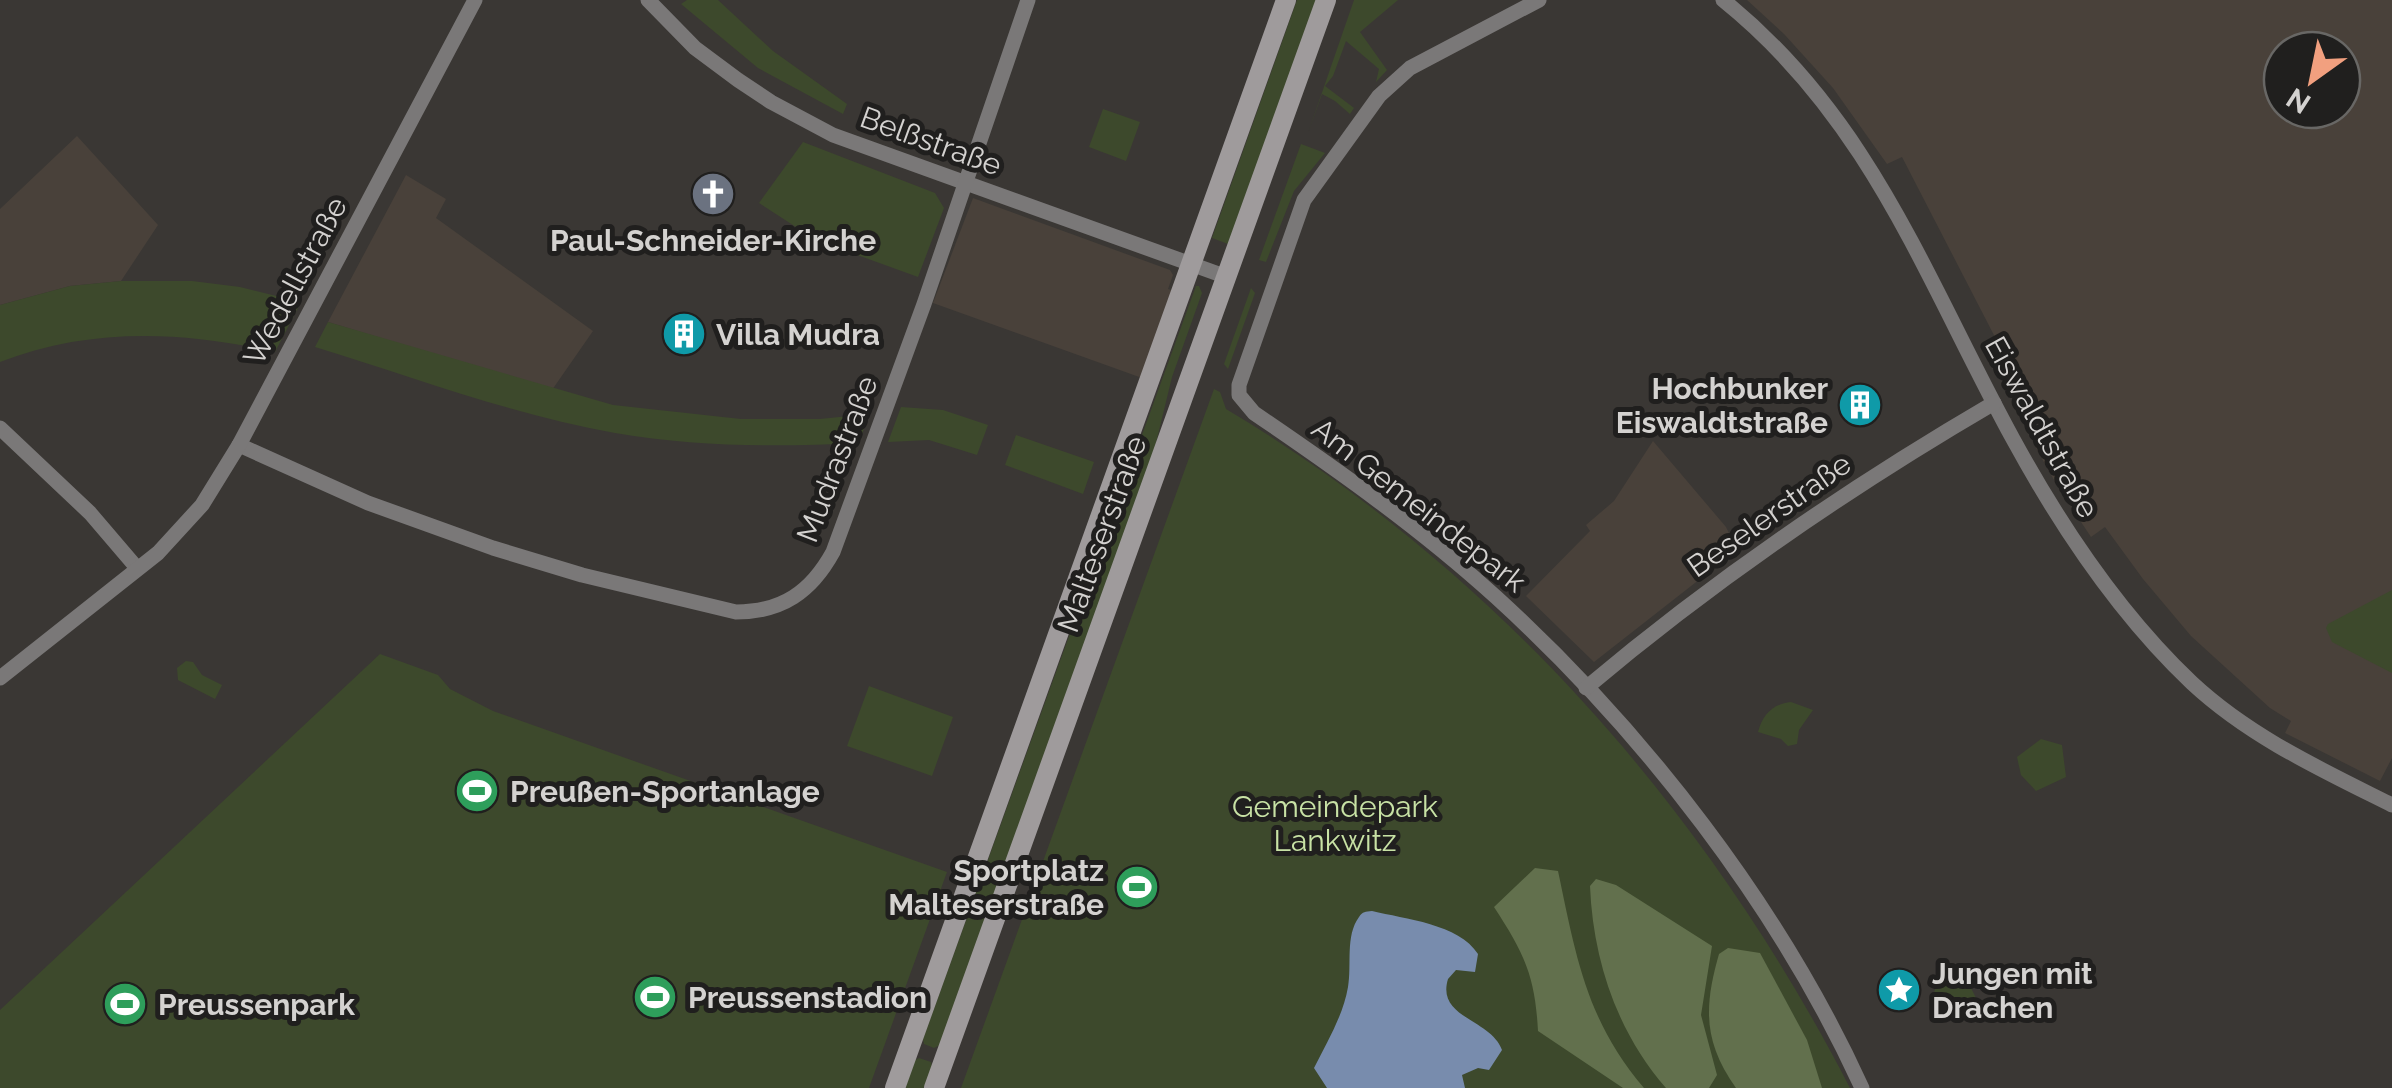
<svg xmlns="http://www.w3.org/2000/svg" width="2392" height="1088" font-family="Raleway,sans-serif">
<rect width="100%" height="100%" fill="#3a3734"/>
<g fill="#49413a" fill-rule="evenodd">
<path d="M1747 0H2392V758L2380 781 2285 733 2291 721 2270 708 2191 636 2143 579 2105 527 2091 537 2071 507 2084 496 2072 477 2057 485 2046 466 2033 442 2045 434 1902 157 1887 164 1833 88 1784 34ZM2282 50H2342V110H2282Z"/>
<polygon points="77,136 158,225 121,281 70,286 0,305 0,209"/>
<polygon points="406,175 446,199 436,218 593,331 552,390 328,322"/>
<polygon points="973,198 1170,270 1173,275 1168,289 1174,291 1142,378 933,303"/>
<polygon points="1653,441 1726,527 1737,550 1594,662 1526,596 1590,531 1586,525 1614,501"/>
</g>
<g fill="#3d492c">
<polygon points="687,0 718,0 773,51 847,104 843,114 758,68 681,4"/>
<polygon points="1297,0 1317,0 1228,244 1212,238"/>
<polygon points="1354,0 1398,0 1360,32 1387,70 1376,82 1379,69 1346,41 1333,76 1325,86 1354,108 1350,114 1335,101 1322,94 1308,133"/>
<polygon points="1103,109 1140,122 1126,161 1089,147"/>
<polygon points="803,142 935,193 944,208 918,277 816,240 759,203"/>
<polygon points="1301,144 1325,153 1294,191 1266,262 1259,260"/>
<path d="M121 281H192L240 287 301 302 275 352C184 331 89 327 0 362V305L70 286Z"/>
<polygon points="1196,286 1199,286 1202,293 1172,377 1155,447 940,1045 934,1048 924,1044 923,1039"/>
<polygon points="1251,288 1255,293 1228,369 1224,364"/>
<path d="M328 322 613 405 741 419H820L869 414 859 443C776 447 697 447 615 433 513 415 413 377 315 347Z"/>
<path d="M1214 389 1220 392 1226 409C1497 571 1706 809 1850 1088H961Z"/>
<polygon points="901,407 943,410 988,425 977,455 929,440 888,442"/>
<polygon points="1016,435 1094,462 1083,494 1005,465"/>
<polygon points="2392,590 2392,673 2332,642 2326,628 2328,624"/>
<polygon points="380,654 438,675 450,689 493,711 947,872 869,1088 0,1088 0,1010"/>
<polygon points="186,661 193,662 202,675 222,685 215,699 178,680 177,668"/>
<polygon points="869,686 953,717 932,776 847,746"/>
<path d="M1791 702 1813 710 1799 730 1797 744 1788 746 1781 739 1758 732C1763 714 1773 704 1791 702Z"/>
<polygon points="2041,739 2062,745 2066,777 2036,791 2021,775 2017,757"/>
<polygon points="1937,981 1970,986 1976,998 1973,1004 1963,1010 1950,1005 1934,993"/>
<polygon points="919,1058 931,1062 932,1066 924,1088 905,1088 915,1060"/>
</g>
<g fill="#62704d">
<path d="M1535 868 1558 871C1576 956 1586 1020 1644 1088H1623L1538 1031C1535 975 1524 953 1494 907Z"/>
<path d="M1596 879 1616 885 1712 946 1701 1015 1717 1075 1709 1088H1666C1617 1032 1593 960 1590 886Z"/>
<path d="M1728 948 1760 953 1807 1040 1822 1088H1736C1703 1042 1704 1006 1719 954Z"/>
</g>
<path fill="#788cad" d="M1372 911C1405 919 1459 924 1478 954L1475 972 1456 970 1448 979C1436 1018 1491 1019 1502 1050L1489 1070 1478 1068 1462 1075 1465 1088H1327L1314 1068C1327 1042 1343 1016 1348 987 1352 965 1345 936 1359 917 1363 911 1365 912 1372 911Z"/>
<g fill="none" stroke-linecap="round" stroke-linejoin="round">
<g stroke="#7a7878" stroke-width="15">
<polyline points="648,0 695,48 738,80 771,102 833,135 1227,277"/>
<path d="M1539 0 1410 68 1379 96 1304 200 1239 385V395L1254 413C1338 470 1421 529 1496 597 1643 731 1779 906 1862 1088"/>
<path d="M1723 0C1871 119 1925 278 2013 439 2061 527 2119 614 2192 683 2250 737 2322 770 2392 805"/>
<polyline points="0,428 90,513 137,568"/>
<path d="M239 445 368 503 493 548 582 575 736 612C782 612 811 592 833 552L924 304 1028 0"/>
<polyline points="0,678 158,553 202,505 239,445 475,0"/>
<path d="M1586 688C1714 580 1850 487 1994 403"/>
</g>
<g stroke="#9f9b9c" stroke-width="20">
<polyline points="895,1088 1286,0"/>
<polyline points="934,1088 1326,0"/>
</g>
</g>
<defs>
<g id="church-disc" transform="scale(2.25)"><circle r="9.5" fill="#6b7280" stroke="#201f1e"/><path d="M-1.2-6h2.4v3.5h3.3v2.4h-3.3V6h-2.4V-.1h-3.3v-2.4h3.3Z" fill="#fff"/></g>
<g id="building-disc" transform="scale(2.25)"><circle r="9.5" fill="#0f9aa8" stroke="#201f1e"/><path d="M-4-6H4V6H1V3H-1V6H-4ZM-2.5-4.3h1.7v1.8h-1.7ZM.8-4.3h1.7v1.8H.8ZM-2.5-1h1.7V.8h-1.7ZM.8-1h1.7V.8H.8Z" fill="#fff"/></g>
<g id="stadium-disc" transform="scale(2.25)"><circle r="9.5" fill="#2e9e5b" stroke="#201f1e"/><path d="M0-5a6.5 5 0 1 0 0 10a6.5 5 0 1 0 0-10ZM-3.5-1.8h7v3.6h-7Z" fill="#fff"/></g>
<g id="sight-disc" transform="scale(2.25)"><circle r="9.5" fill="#0f9aa8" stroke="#201f1e"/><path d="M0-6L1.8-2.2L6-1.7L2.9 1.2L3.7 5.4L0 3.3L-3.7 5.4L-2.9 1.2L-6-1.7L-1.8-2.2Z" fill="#fff"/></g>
</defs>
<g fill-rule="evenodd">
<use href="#church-disc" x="713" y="194"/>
<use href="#building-disc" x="684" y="334"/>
<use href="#building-disc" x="1860" y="405"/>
<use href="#stadium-disc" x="477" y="791"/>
<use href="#stadium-disc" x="1137" y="887"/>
<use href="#sight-disc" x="1899" y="990"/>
<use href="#stadium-disc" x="655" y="997"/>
<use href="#stadium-disc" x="125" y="1004"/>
</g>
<g text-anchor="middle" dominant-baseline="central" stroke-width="10" stroke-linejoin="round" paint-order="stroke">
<g font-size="30" fill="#d4d2d0" stroke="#201f1e">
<text transform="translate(931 141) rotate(20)">Belßstraße</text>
<text transform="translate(295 281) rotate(-62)">Wedellstraße</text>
<text transform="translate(2042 427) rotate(61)">Eiswaldtstraße</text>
<text transform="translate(837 459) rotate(-69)">Mudrastraße</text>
<text transform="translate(1419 505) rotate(38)">Am Gemeindepark</text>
<text transform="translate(1769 515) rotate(-35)">Beselerstraße</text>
<text transform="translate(1102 534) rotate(-70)">Malteserstraße</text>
</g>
<g font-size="30" font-weight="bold" fill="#d4d2d0" stroke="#201f1e" text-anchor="start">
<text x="713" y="240" text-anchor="middle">Paul-Schneider-Kirche</text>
<text x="716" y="334">Villa Mudra</text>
<text x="1828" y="388" text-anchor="end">Hochbunker<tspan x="1828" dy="34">Eiswaldtstraße</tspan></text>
<text x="510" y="791">Preußen-Sportanlage</text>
<text x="1104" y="870" text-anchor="end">Sportplatz<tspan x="1104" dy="34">Malteserstraße</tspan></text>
<text x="1932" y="973">Jungen mit<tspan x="1932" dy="34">Drachen</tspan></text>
<text x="688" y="997">Preussenstadion</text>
<text x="158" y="1004">Preussenpark</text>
</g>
<g font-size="30" fill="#c8e2a5" stroke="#201f1e">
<text x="1335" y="806">Gemeindepark<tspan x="1335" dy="34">Lankwitz</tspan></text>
</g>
</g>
<g transform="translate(2312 80) rotate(213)"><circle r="48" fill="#201f1e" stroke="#686765" stroke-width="2.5"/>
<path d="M0-8L18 38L0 25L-18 38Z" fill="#f2a07f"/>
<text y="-15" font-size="28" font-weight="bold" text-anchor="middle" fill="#d4d2d0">N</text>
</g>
</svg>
